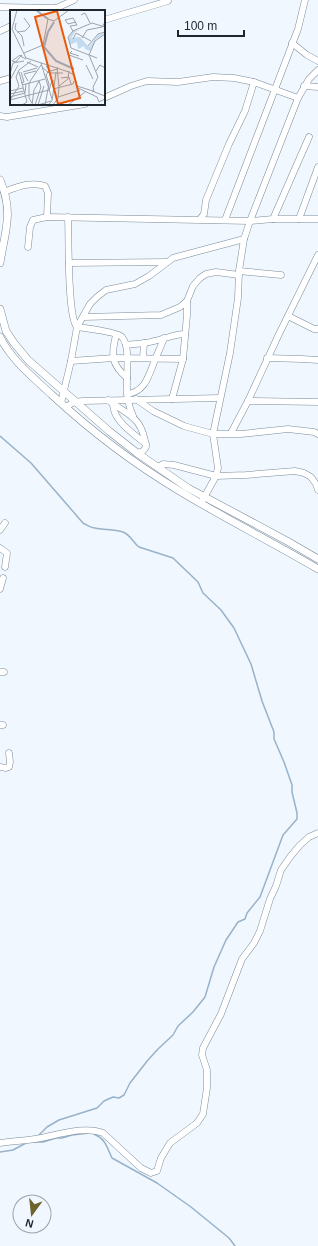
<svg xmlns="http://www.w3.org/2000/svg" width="318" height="1246" font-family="Arial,sans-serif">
<rect width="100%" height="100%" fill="#f0f7fe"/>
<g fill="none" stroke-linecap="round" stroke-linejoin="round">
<g stroke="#97b2ca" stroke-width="1.5">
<path d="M0 436 31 463 83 523C87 525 91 528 95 528 104 530 114 529 123 532 131 535 133 543 139 547L173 558 198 582 203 593 221 610 234 628 251 664 262 701 274 732V739L284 762 292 785V792L297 813V819L283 835 260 897 247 913 245 919 238 922 226 940 214 967 205 997 193 1012 178 1026 173 1035 158 1049 148 1060 130 1083 124 1095 119 1098 113 1097 104 1101 97 1108 59 1120 47 1127 38 1136"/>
<path d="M94 1134C106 1139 107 1148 112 1158L157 1183 191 1207 229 1238 235 1246"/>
<polyline points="30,1142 43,1142 56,1138 62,1138 72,1135 90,1133"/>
<polyline points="0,1152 13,1150 26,1143"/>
</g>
<g stroke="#7a8b9a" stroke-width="7">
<g id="minor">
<polyline points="0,7 55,8"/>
<polyline points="52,10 74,0"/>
<polyline points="104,20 168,1"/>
<polyline points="0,31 11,26"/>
<polyline points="292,43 307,55 318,61"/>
<polyline points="0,81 11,78"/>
<polyline points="304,86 318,87"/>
<polyline points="104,98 131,86 147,81 178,82 213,77 234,78 254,82 298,98"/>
<polyline points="0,116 7,117 85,104"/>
<path d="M4 192C17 187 31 181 45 186L48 193 47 217"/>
<path d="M68 217C69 237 67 316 77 327 85 328 117 332 122 337 131 347 126 377 127 389 127 399 129 407 133 416"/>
<polyline points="200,219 204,214 206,200 229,144 245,111 254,82"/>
<polyline points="273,219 309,137"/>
<polyline points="299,219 318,167"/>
<polyline points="225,220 298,29 305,0"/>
<polyline points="28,247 30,227 33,220 47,217 250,221 273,219 318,219"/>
<polyline points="69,263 167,262"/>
<polyline points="239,271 281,275"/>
<polyline points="288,316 314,329 318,329"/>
<polyline points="84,317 161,315 180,307 187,301"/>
<path d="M116 335C111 355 111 364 127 378"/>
<path d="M126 345C135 344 145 344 154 341 165 339 174 334 185 334"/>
<polyline points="143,358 144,343"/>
<polyline points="267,358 302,359 318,360"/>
<polyline points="71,361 114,358 183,359"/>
<path d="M127 394C144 392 148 378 153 365 156 356 161 347 164 338"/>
<polyline points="136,399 153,411 184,426 213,434 241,434 288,429 314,432 318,434"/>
<polyline points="172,399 183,359 187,315 187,301 193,286 200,278 206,274 216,272 239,275"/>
<path d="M108 400C129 416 142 416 146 447L143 451 137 453"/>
<polyline points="248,401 318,402"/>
<polyline points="61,403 71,361 77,327 90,304 97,297 106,290 135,284 149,276 173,258 244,239"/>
<path d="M113 404C113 421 134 434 146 444"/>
<polyline points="66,407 74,402 83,401 220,398"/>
<polyline points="231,433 248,401 279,334 318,255"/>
<polyline points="158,467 163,464 174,465 216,476 246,475 295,471 304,473 311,477 316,484 318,490"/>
<polyline points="201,503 216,476 218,468 213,434 230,353 238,298 239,271 244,239 250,221 298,98 309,79 318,70"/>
<polyline points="0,530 5,523"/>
<polyline points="0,548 7,553 5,567"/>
<polyline points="0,589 3,578"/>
<polyline points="0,672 4,672"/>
<polyline points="0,725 3,725"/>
<polyline points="0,767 6,768 9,767 10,762 9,753"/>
<path d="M0 1143C12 1141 23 1141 35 1139 55 1136 84 1125 103 1133L141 1168 151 1173 157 1171 161 1158 170 1143 197 1123 203 1114 207 1088V1070L202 1055 203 1048 221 1014 242 959 254 943 260 931 270 899 276 886 281 870 290 857 300 845 309 837 318 833"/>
</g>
</g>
<g stroke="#7a8b9a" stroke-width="8">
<g id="major">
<path d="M0 180C14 212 5 231 0 263"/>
<polyline points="0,309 6,331 14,343 28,360 109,431 137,453 188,488 287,541 318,559"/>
<path d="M0 337C12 361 33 377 52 395 91 431 133 463 178 490 224 518 272 542 318 569"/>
</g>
</g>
<use href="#minor" stroke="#fff" stroke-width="6"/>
<use href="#major" stroke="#fff" stroke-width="7"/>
</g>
<g transform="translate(10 10)">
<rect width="95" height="95" fill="#f0f7fe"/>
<path d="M70 20 65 22 61 28 70 27 79 37 88 25 95 23 86 29 80 41 75 39 74 36 68 39 67 32 59 35V27L63 21Z" fill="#c3dbf1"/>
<path fill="none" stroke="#97b2ca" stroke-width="2" d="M26 0 38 9M44 12 38 22 34 37 46 51 64 59"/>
<path fill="none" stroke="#9ca3aa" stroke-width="1" d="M7 0 2 19 16 48 59 62 64 65 67 76 83 81M71 5 75 3 80 13M55 10 63 8 67 15 60 16 63 21M55 10 58 14 66 12M6 13 5 19 12 26 14 36M7 22 15 21 20 16 14 8M72 28 77 20 92 17 95 12M63 29 66 23 81 31M78 36 88 24 95 22M61 38 58 27 63 21 82 13 95 17M61 38 87 48M62 41 60 43 69 46M14 43 33 35 38 9 44 11 59 0M12 45 9 48 6 52 2 51 10 45 12 47 16 49M59 45 73 50M17 52 28 57M31 53 42 89M76 55 83 69M36 56 40 61 48 59M32 57 39 63H53M86 61 90 55 95 58M9 62 17 92 12 95M13 62 27 58M0 64 3 53 14 51M51 68 59 67 61 74M0 70 8 55M18 71 14 64 26 61M11 73 14 72 11 62M12 75 35 69M49 76 58 69 59 61M68 78 87 87 89 92 95 89M43 79 63 74 64 71M0 81 13 78M82 81 95 86M84 82 83 77 88 67 79 45 85 31 95 24M0 84 14 81M0 87 15 83 16 74M48 87 70 80M0 90 39 80 42 71H44M0 90 9 76 6 67 9 60 21 51M22 93 19 88V73L31 55M22 95 24 80 29 71M25 95 31 77 29 71M28 95 34 76M28 95 41 91M35 95 39 74 36 65 39 60M38 95 42 91 46 62M43 95 48 88 49 77 47 57M58 95 75 82"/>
<path fill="#e8590c" fill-opacity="0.15" stroke="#e8590c" stroke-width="2" d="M47 1 70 88 48 94 25 7Z"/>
<rect width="95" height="95" fill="none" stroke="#1f262c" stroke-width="2"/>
</g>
<g transform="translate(32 1214) rotate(195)"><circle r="19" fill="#f0f7fe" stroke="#9ca3aa"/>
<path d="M0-3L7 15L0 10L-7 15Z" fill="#6e622f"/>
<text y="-6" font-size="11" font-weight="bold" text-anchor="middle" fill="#1f262c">N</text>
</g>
<path d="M178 30v6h66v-6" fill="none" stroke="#1f262c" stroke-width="2"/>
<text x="184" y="30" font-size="12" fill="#1f262c" stroke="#f0f7fe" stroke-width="3" paint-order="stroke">100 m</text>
</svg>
